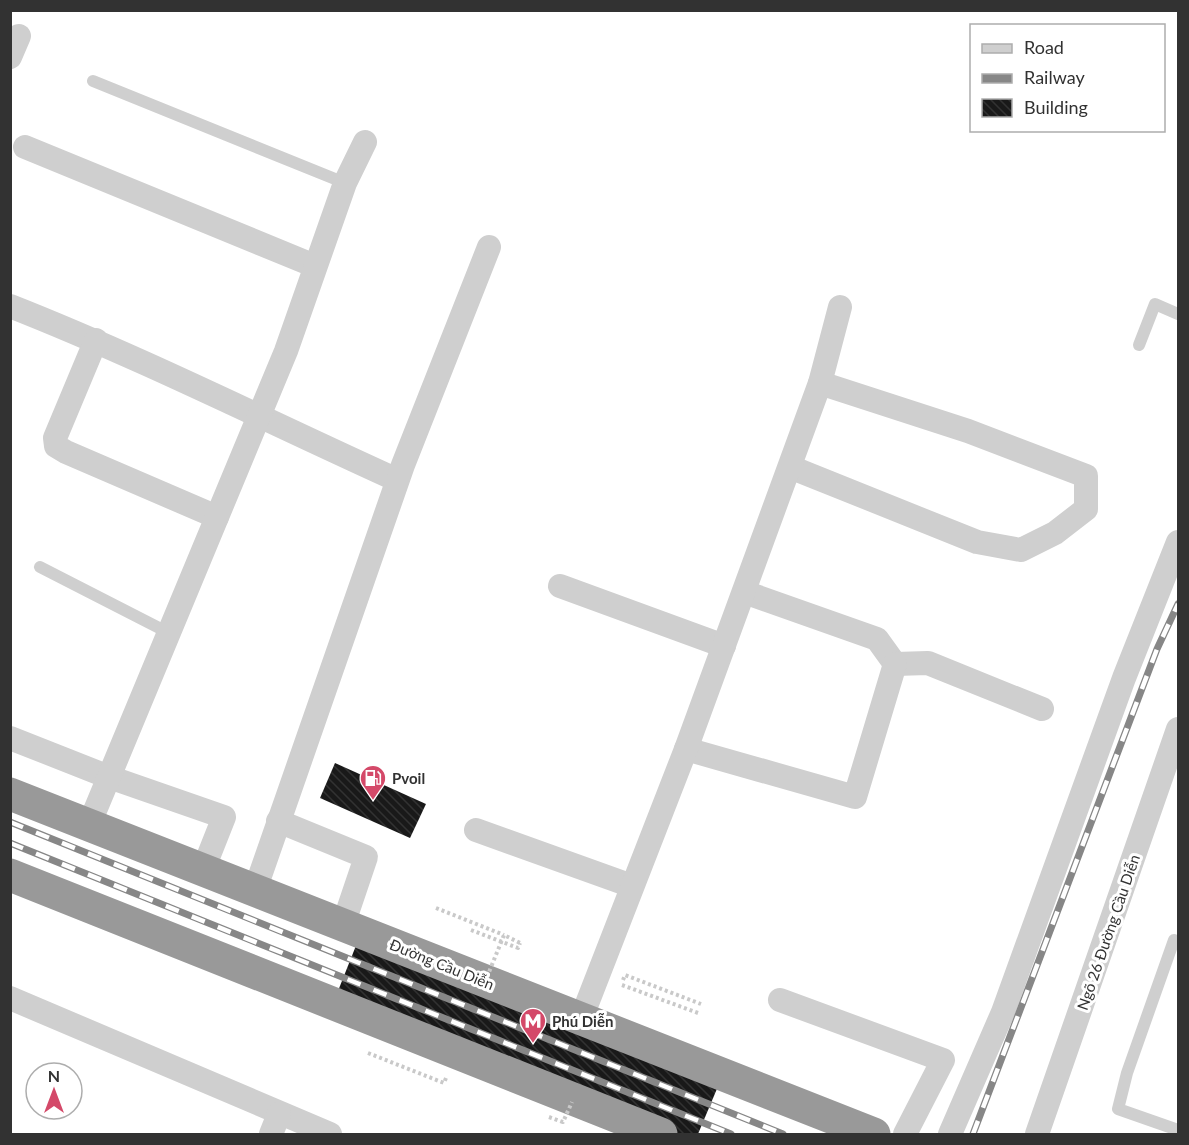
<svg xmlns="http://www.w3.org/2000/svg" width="1189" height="1145" font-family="Lato,sans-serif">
<defs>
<pattern id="building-back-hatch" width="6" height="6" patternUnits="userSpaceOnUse" patternTransform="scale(1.5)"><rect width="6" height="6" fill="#191919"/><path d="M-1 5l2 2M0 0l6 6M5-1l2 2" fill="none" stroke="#323232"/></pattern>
</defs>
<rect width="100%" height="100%" fill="#fff"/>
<g fill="url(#building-back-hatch)">
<polygon points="335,763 426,804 410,838 320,798"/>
<polygon points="363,928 724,1072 698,1134 654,1134 332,1006"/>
</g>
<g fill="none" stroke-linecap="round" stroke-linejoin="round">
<g stroke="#c9c9c9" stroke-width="4" stroke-dasharray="3 3" stroke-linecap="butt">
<polyline points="436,908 504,935"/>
<polyline points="471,930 518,948 520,943"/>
<polyline points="623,980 625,975 701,1004"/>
<polyline points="622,985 698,1013"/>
<polyline points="368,1053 444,1083 446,1078"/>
</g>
<g stroke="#cfcfcf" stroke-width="12">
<polyline points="93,81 345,183"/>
<polyline points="1139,345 1155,304 1178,314"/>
<polyline points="40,567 169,633"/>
<polyline points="1174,940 1127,1073 1118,1109 1178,1130"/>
</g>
<g stroke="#cfcfcf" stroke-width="24">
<polyline points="10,57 19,36"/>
<polyline points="25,147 315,266"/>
<path d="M10 306C142 358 269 422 397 480"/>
<polyline points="96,340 55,438 56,446 66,452 217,517"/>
<polyline points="790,467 977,542 1021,550 1055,533 1086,509 1086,476 968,431 820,383"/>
<polyline points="560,586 724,646"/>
<polyline points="744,592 877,639 895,664"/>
<polyline points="895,664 928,663 1042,709"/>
<polyline points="10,738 109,777 224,817 203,870"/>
<polyline points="686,749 855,797 895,664"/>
<polyline points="278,821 366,857 343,925"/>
<polyline points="89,825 286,351 345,183 365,142"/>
<polyline points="476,830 632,886"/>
<polyline points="255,890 403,465 489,247"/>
<polyline points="10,998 330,1134"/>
<polyline points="780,1000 943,1060 905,1134"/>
<polyline points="581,1019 686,749 820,383 840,307"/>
<polyline points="271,1134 279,1114"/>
<polyline points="950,1134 1003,1012 1124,678 1178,542"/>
<polyline points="1037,1134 1178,729"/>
</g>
<g stroke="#999" stroke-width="33">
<polyline points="10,794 874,1134"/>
<polyline points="10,875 661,1134"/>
</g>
<g stroke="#878787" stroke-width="7">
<g id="rail">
<polyline points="10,822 783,1134"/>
<polyline points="10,843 731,1134"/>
<polyline points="973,1134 1157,649 1178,604"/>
</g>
</g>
<use href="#rail" stroke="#fff" stroke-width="4.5" stroke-dasharray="14" stroke-linecap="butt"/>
<g stroke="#c9c9c9" stroke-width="4" stroke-dasharray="3 3" stroke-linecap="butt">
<polyline points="487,977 504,935 520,943"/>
<polyline points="549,1117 563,1122 572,1102"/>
</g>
</g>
<defs>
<g id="fuel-pin" transform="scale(1.35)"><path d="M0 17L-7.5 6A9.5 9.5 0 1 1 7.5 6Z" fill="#d44969" stroke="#fff"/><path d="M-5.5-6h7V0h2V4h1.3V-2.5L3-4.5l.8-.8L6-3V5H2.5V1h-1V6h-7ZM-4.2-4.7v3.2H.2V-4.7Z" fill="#fff"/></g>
<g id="metro-pin" transform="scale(1.35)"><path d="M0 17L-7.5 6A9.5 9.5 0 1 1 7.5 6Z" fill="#d44969" stroke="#fff"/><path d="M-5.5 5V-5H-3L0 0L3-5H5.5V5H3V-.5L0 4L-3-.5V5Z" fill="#fff"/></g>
</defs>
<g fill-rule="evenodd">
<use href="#fuel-pin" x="373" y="778"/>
<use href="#metro-pin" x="533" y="1021"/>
</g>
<g text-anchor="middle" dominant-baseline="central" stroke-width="6" stroke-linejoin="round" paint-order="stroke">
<g font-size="15" font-weight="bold" fill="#323232" stroke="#fff" text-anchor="start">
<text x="392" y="778">Pvoil</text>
<text x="552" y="1021">Phú Diễn</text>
</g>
<g font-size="15" fill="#323232" stroke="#fff">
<text transform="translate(1108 932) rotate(-71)">Ngõ 26 Đường Cầu Diễn</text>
<text transform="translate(442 964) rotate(22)">Đường Cầu Diễn</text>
</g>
</g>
<rect width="1189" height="1145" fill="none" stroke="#323232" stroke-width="24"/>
<rect x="970" y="24" width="195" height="108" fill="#ffffff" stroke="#adadad" stroke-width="1.5"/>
<rect x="982" y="44" width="30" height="9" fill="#cfcfcf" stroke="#adadad" stroke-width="1.5"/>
<text x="1024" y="54" font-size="18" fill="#323232">Road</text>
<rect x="982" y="74" width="30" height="9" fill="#878787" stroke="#adadad" stroke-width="1.5"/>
<text x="1024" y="84" font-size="18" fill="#323232">Railway</text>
<rect x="982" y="99" width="30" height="18" fill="url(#building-back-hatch)" stroke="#adadad" stroke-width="1.5"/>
<text x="1024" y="114" font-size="18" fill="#323232">Building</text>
<g transform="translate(54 1091)"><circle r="28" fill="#ffffff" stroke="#adadad" stroke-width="1.5"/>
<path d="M0-4.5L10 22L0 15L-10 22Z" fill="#d44969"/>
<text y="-9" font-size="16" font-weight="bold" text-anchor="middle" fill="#323232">N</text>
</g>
</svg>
